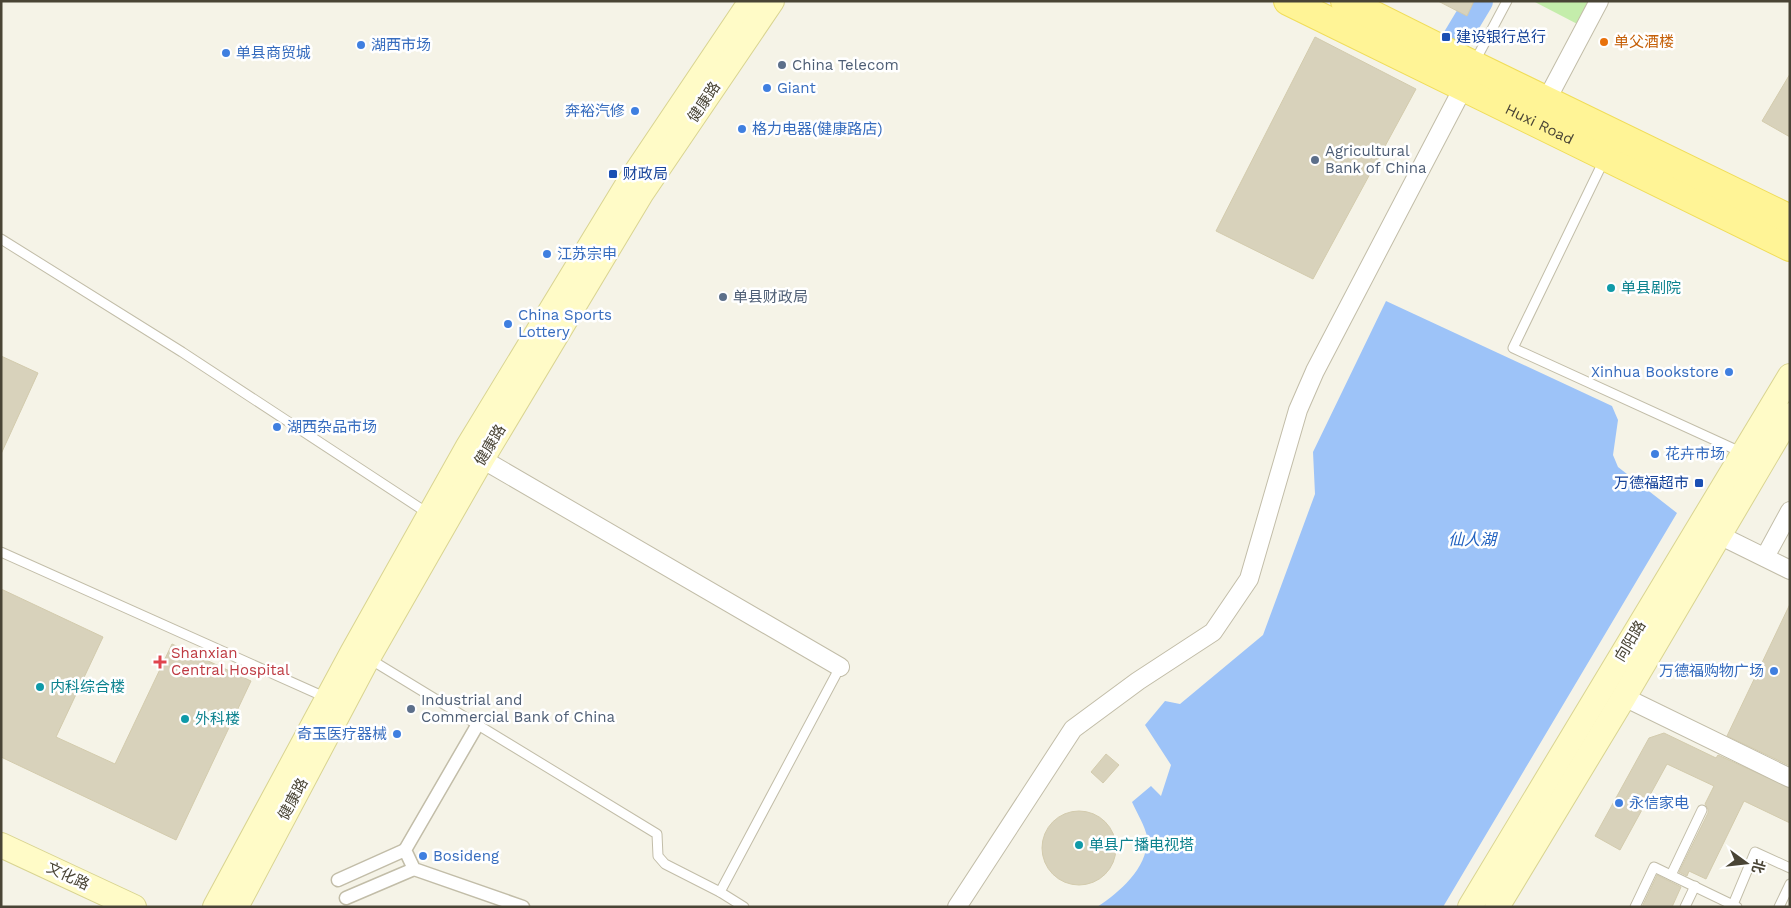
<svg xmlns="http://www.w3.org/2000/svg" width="1791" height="908" font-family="'Work Sans','Noto Sans SC',sans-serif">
<rect width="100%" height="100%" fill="#f5f3e7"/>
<polygon fill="#c4edab" points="1533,1 1599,1 1585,28"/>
<path fill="#9dc3f8" d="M1386 301 1612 406 1618 420 1613 455 1618 467 1677 513 1443 907H1097C1120 892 1149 867 1147 837 1146 828 1136 811 1132 802L1151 786 1161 796 1171 765 1145 725 1165 701 1180 704 1263 635 1315 494 1313 452Z"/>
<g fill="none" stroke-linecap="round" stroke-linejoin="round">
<polyline stroke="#9dc3f8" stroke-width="28" points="1455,41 1479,1"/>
</g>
<g fill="#d8d2bb" stroke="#d3cbad">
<polygon points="1438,1 1474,1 1467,16"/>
<polygon points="1315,37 1416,89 1313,279 1216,231"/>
<polygon points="1790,74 1790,137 1762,121"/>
<polygon points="1,356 38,373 1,454"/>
<polygon points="1,589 103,637 56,737 115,764 172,644 251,681 176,840 1,757"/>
<polygon points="1790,604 1790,766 1727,736"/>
<polygon points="1664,733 1716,758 1718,755 1790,788 1790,823 1744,801 1706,879 1689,871 1687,876 1679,872 1708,813 1708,809 1705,804 1714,786 1667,764 1620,850 1595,836 1649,738"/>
<polygon points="1106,754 1119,765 1103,783 1091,772"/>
<circle cx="1079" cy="848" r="37"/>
<polygon points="1657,875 1681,887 1672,907 1642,907"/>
</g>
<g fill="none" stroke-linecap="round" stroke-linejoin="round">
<g stroke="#c2bda8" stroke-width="11">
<g id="service">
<polyline points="1474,63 1507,1"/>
<polyline points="1605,158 1513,348 1743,453"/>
<polyline points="1,239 182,352 429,514"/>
<polyline points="1,552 327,698"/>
<polyline points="368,658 657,834 658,856 665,864 720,892 744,907"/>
<polyline points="1671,875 1702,810"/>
<polyline points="720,892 840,667"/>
<polyline points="1635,907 1654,867 1737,907"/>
<polyline points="1685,907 1695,886"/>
<polyline points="1732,907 1755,852 1790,868"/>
<polyline points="1779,907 1790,884"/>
</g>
</g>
<g stroke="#c2bda8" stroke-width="15">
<g id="pedestrian">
<polyline points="478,724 405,850 414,869 523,907"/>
<polyline points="338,880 405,850"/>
<polyline points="346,898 414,869"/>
</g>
</g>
<g stroke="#c2bda8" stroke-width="20">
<g id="minor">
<polyline points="1546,101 1599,1"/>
<polyline points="482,459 840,667"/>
<polyline points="1719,535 1790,570"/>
<polyline points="1765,557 1790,511"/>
<polyline points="1624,697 1790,778"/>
<polyline points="957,907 1073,729 1138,681 1213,632 1249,579 1298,410 1315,371 1463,88"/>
</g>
</g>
<g stroke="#d9d491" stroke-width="26">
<g id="secondary">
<polyline points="1,845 134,907"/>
<polyline points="215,907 352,653 467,448 626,187 751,1"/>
<polyline points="236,907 368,658 482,459 641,194 772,1"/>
<polyline points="1470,907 1790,376"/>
<polyline points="1497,907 1624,697 1790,415"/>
</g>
</g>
<g stroke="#f0dd59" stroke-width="30">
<g id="primary">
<path id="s1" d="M1288 1 1790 247"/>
<polyline points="1345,1 1473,65 1790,219"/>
</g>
</g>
<use href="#service" stroke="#fff" stroke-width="9"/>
<use href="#pedestrian" stroke="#fff" stroke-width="12"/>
<use href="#minor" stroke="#fff" stroke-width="18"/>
<use href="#secondary" stroke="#fffbc7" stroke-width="24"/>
<use href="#primary" stroke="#fff496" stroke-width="28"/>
</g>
<g fill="#1a4fb4" stroke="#fff" stroke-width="2">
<rect x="1441" y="32" width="10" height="10" rx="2.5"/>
<rect x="608" y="169" width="10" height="10" rx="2.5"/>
<rect x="1694" y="478" width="10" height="10" rx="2.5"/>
</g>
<circle fill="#e8710a" stroke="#fff" stroke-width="2" cx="1604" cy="42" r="5"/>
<g fill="#3f7fe0" stroke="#fff" stroke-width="2">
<circle cx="361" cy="45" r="5"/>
<circle cx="226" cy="53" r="5"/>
<circle cx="767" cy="88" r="5"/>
<circle cx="635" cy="111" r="5"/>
<circle cx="742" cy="129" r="5"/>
<circle cx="547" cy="254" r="5"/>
<circle cx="508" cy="324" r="5"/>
<circle cx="1729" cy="372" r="5"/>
<circle cx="277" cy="427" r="5"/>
<circle cx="1655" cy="454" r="5"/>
<circle cx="1774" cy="671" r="5"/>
<circle cx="397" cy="734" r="5"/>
<circle cx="1619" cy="803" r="5"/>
<circle cx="423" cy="856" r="5"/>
</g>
<g fill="#5c6f8a" stroke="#fff" stroke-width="2">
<circle cx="782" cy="65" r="5"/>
<circle cx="1315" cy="160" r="5"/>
<circle cx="723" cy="297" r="5"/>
<circle cx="411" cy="709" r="5"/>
</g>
<g fill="#0f9aa8" stroke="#fff" stroke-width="2">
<circle cx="1611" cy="288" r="5"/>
<circle cx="40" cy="687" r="5"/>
<circle cx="185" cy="719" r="5"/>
<circle cx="1079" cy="845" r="5"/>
</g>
<path fill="#e0444e" stroke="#fff" stroke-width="2" d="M157.5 654.5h5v5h5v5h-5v5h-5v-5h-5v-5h5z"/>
<g text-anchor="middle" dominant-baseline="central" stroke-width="5" stroke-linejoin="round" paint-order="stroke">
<g font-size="15" fill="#164399" stroke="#fff" text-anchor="start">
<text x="1456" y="37">建设银行总行</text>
<text x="623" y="174">财政局</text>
<text x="1689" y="483" text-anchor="end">万德福超市</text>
</g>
<g font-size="15" fill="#c56008" stroke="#fff" text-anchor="start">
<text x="1614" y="42">单父酒楼</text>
</g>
<g font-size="15" fill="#366cbe" stroke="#fff" text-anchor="start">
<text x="371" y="45">湖西市场</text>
<text x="236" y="53">单县商贸城</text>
<text x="777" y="88">Giant</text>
<text x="625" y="111" text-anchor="end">奔裕汽修</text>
<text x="752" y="129">格力电器(健康路店)</text>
<text x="557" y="254">江苏宗申</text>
<text x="518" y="315">China Sports<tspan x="518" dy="17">Lottery</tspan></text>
<text x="1719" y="372" text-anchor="end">Xinhua Bookstore</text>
<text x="287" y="427">湖西杂品市场</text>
<text x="1665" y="454">花卉市场</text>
<text x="1764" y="671" text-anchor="end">万德福购物广场</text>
<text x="387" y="734" text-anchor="end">奇玉医疗器械</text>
<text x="1629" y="803">永信家电</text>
<text x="433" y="856">Bosideng</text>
</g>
<g font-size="15" fill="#4e5e75" stroke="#fff" text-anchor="start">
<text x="792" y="65">China Telecom</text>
<text x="1325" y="151">Agricultural<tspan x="1325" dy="17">Bank of China</tspan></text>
<text x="733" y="297">单县财政局</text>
<text x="421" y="700">Industrial and<tspan x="421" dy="17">Commercial Bank of China</tspan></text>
</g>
<g font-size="15" fill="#494435" stroke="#fff">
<text transform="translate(704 102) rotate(-56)">健康路</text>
<text stroke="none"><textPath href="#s1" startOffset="280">Huxi Road</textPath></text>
<text transform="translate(490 445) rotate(-59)">健康路</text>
<text transform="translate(1630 641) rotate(-59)">向阳路</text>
<text transform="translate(293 799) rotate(-62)">健康路</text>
<text transform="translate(68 876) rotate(25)">文化路</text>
</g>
<g font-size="15" fill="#0d838f" stroke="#fff" text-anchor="start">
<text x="1621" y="288">单县剧院</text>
<text x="50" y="687">内科综合楼</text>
<text x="195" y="719">外科楼</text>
<text x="1089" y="845">单县广播电视塔</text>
</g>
<g font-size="15" fill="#be3a42" stroke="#fff" text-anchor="start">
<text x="171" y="653">Shanxian<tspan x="171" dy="17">Central Hospital</tspan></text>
</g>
<g font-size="16" font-style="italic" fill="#2262c0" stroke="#fff">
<text x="1472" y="539">仙人湖</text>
</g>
</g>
<rect width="1791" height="908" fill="none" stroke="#494435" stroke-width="5"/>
<g transform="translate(1746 863) rotate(105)" stroke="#ffffff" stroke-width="4" paint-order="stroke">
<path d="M0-4L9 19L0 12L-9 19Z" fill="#494435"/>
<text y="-8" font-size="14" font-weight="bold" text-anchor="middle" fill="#494435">北</text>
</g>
</svg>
